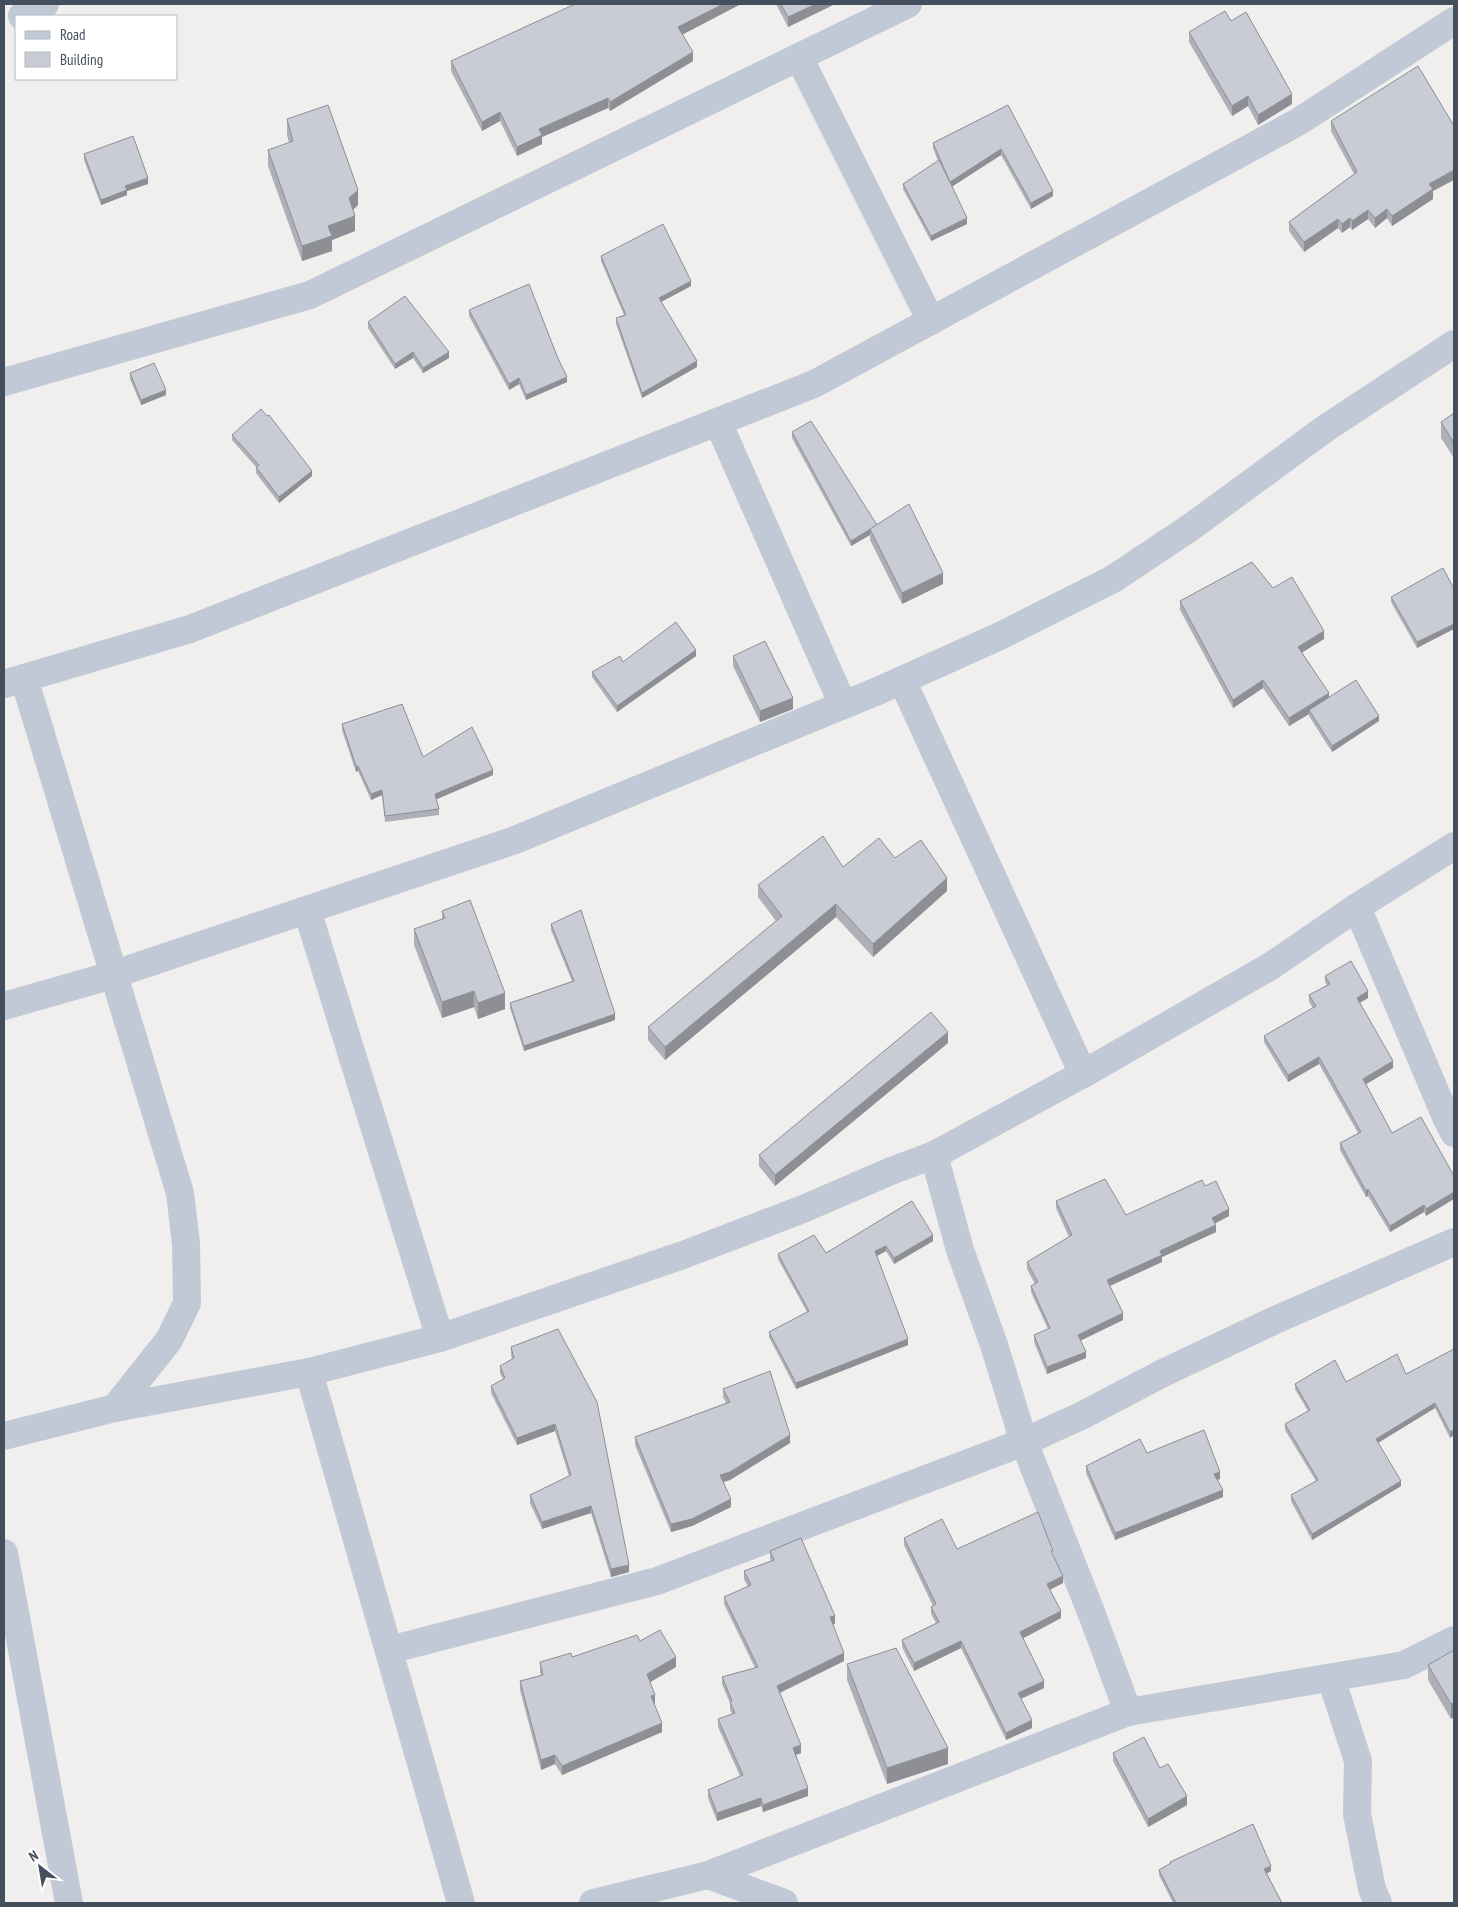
<svg xmlns="http://www.w3.org/2000/svg" width="1458" height="1907" font-family="'PT Sans Narrow',sans-serif">
<rect width="100%" height="100%" fill="#f1eeee"/>
<g fill="none" stroke-linecap="round" stroke-linejoin="round">
<g stroke="#c0c9d5" stroke-width="28">
<polyline points="22,16 45,4"/>
<polyline points="799,57 931,321"/>
<polyline points="4,382 310,295 908,4"/>
<polyline points="718,422 843,705"/>
<polyline points="24,678 180,1193 186,1244 187,1303 169,1340 115,1408"/>
<polyline points="902,680 1083,1074"/>
<polyline points="4,684 190,629 814,384 1298,122 1454,21"/>
<polyline points="1357,907 1446,1117 1454,1133"/>
<polyline points="307,910 440,1338"/>
<polyline points="4,1006 109,976 515,840 880,690 1000,636 1113,579 1191,527 1326,428 1454,344"/>
<polyline points="934,1155 960,1250 994,1345 1024,1442 1093,1617 1128,1712"/>
<polyline points="309,1372 461,1903"/>
<polyline points="4,1436 115,1408 309,1372 440,1338 683,1255 803,1209 891,1171 934,1155 1083,1074 1271,966 1357,907 1454,846"/>
<polyline points="4,1553 69,1903"/>
<polyline points="389,1650 657,1581 1024,1442 1083,1415 1163,1373 1273,1321 1454,1242"/>
<polyline points="1331,1678 1358,1761 1357,1814 1372,1889 1378,1903"/>
<polyline points="708,1875 784,1903"/>
<polyline points="593,1903 708,1875 1128,1712 1404,1665 1454,1640"/>
</g>
</g>
<g fill="#aeafb7">
<polygon points="741,4 682,34 693,61 610,111 608,108 542,137 542,144 517,156 500,121 482,131 451,71 451,61"/>
<polygon points="776,4 835,4 788,27"/>
<polygon points="1231,21 1292,104 1258,125 1248,106 1232,116 1189,42 1189,32"/>
<polygon points="1008,105 1053,196 1031,209 1001,155 952,186 967,224 931,241 903,189 903,184 938,161 933,148 933,143"/>
<polygon points="287,119 358,205 353,210 355,231 332,240 332,251 302,261 268,166 268,150 289,143 287,135"/>
<polygon points="1331,121 1433,191 1433,199 1392,226 1387,218 1375,228 1368,219 1352,230 1350,227 1342,233 1338,228 1304,252 1289,231 1289,222 1354,174 1331,131"/>
<polygon points="84,154 148,184 127,191 127,195 101,205 84,160"/>
<polygon points="601,256 691,286 661,302 697,367 642,398 616,324 616,318 624,315 601,261"/>
<polygon points="469,310 567,382 526,400 519,384 509,390 469,316"/>
<polygon points="368,322 449,358 423,373 413,358 395,369 368,328"/>
<polygon points="130,373 166,395 141,405 130,379"/>
<polygon points="1454,413 1454,458 1441,438 1441,422"/>
<polygon points="792,432 877,525 943,584 902,604 870,540 870,535 851,546 792,438"/>
<polygon points="232,435 312,476 279,503 256,473 256,467 232,440"/>
<polygon points="1273,588 1324,639 1302,652 1329,697 1379,721 1332,752 1309,716 1309,714 1289,726 1263,688 1233,708 1180,610 1180,601"/>
<polygon points="1454,589 1417,648 1391,602 1391,597"/>
<polygon points="696,656 617,712 592,677 592,672 623,662"/>
<polygon points="733,656 793,709 760,722 733,666"/>
<polygon points="342,724 423,757 493,775 436,799 439,809 439,815 385,822 382,795 371,800 358,771 356,772 342,730"/>
<polygon points="895,858 947,891 873,957 836,917 665,1060 648,1040 648,1027 776,921 758,897 758,885 843,867"/>
<polygon points="442,911 505,1009 478,1019 474,1007 442,1018 414,945 414,929 442,919"/>
<polygon points="551,924 615,1020 524,1051 510,1008 510,1003 572,981 551,930"/>
<polygon points="1325,976 1368,998 1360,1003 1393,1068 1366,1084 1392,1133 1454,1176 1426,1216 1424,1212 1390,1232 1368,1196 1366,1197 1340,1150 1340,1143 1358,1133 1319,1064 1288,1082 1264,1042 1264,1036 1313,1008 1309,1002 1309,995 1327,985 1325,982"/>
<polygon points="948,1043 775,1186 759,1166 759,1155"/>
<polygon points="1056,1201 1126,1215 1229,1216 1215,1223 1216,1232 1162,1257 1162,1262 1110,1286 1123,1320 1080,1340 1086,1358 1047,1374 1034,1342 1034,1335 1048,1329 1031,1292 1031,1286 1035,1284 1027,1269 1027,1262 1069,1237 1056,1208"/>
<polygon points="933,1241 894,1264 886,1251 877,1256 908,1345 796,1389 769,1337 769,1332 807,1312 778,1259 778,1254 826,1253"/>
<polygon points="558,1329 629,1572 611,1577 591,1513 542,1529 530,1503 530,1495 569,1476 555,1431 517,1445 491,1393 491,1386 503,1379 500,1373 500,1366 512,1359 511,1354 511,1347"/>
<polygon points="1454,1349 1450,1438 1435,1408 1378,1443 1401,1486 1312,1540 1291,1501 1291,1495 1316,1481 1285,1430 1285,1424 1308,1411 1295,1389 1295,1384 1346,1382 1406,1374"/>
<polygon points="723,1389 790,1443 730,1480 723,1482 731,1507 692,1526 671,1532 635,1445 635,1437 726,1403 723,1397"/>
<polygon points="1147,1453 1220,1479 1218,1480 1223,1497 1115,1540 1086,1473 1086,1466"/>
<polygon points="904,1538 957,1549 1053,1554 1063,1583 1050,1590 1061,1618 1023,1638 1044,1688 1021,1699 1032,1728 1006,1740 961,1648 914,1671 902,1647 902,1640 936,1623 931,1614 931,1607 933,1606 904,1545"/>
<polygon points="770,1551 835,1624 833,1624 844,1661 780,1693 801,1753 796,1755 808,1796 763,1812 761,1806 717,1821 708,1798 708,1790 740,1776 718,1727 718,1719 732,1714 730,1710 730,1703 722,1684 722,1677 755,1668 724,1604 724,1597 748,1587 744,1579 744,1571 771,1561 770,1558"/>
<polygon points="640,1641 676,1667 650,1682 655,1705 654,1705 662,1732 562,1775 555,1764 541,1770 520,1690 520,1681 541,1675 540,1672 540,1662 572,1657"/>
<polygon points="1454,1650 1454,1717 1451,1719 1428,1680 1428,1665"/>
<polygon points="847,1664 948,1764 887,1784 847,1680"/>
<polygon points="1113,1753 1160,1768 1187,1805 1148,1827 1113,1761"/>
<polygon points="1170,1862 1271,1871 1267,1873 1282,1903 1173,1903 1159,1875 1159,1870 1170,1864"/>
</g>
<g fill="#8d8f95">
<polygon points="723,4 741,4 678,37 678,27"/>
<polygon points="816,4 835,4 788,27 788,17"/>
<polygon points="693,52 693,61 610,111 610,102"/>
<polygon points="1292,94 1292,104 1258,125 1258,115"/>
<polygon points="1248,96 1248,106 1232,116 1232,106"/>
<polygon points="608,98 608,108 542,137 542,144 517,156 517,147 539,129"/>
<polygon points="500,112 500,121 482,131 482,122"/>
<polygon points="1001,149 1001,155 950,188 950,182"/>
<polygon points="1454,170 1454,180 1433,191 1433,199 1392,226 1392,216 1429,184"/>
<polygon points="148,178 148,184 127,191 127,195 101,205 101,200 125,186"/>
<polygon points="358,190 358,205 349,213 349,198"/>
<polygon points="1053,191 1053,196 1031,209 1031,203"/>
<polygon points="1387,209 1387,218 1375,228 1375,218"/>
<polygon points="1368,210 1368,219 1352,230 1352,221"/>
<polygon points="355,216 355,231 332,240 332,251 302,261 302,246 328,226"/>
<polygon points="967,218 967,224 931,241 931,236"/>
<polygon points="1350,218 1350,227 1342,233 1342,224"/>
<polygon points="1338,219 1338,228 1304,252 1304,242"/>
<polygon points="691,281 691,286 659,303 659,298"/>
<polygon points="413,352 413,358 395,369 395,364"/>
<polygon points="449,352 449,358 423,373 423,368"/>
<polygon points="697,361 697,367 642,398 642,393"/>
<polygon points="567,377 567,382 526,400 526,395"/>
<polygon points="519,378 519,384 509,390 509,384"/>
<polygon points="166,390 166,395 141,405 141,400"/>
<polygon points="312,471 312,476 279,503 279,497"/>
<polygon points="870,529 870,535 851,546 851,541"/>
<polygon points="943,573 943,584 902,604 902,593"/>
<polygon points="1454,624 1454,629 1417,648 1417,642"/>
<polygon points="1324,631 1324,639 1298,655 1298,647"/>
<polygon points="696,650 696,656 617,712 617,706"/>
<polygon points="1263,680 1263,688 1233,708 1233,700"/>
<polygon points="1329,693 1329,701 1309,710 1309,714 1289,726 1289,718"/>
<polygon points="793,698 793,709 760,722 760,711"/>
<polygon points="1379,716 1379,721 1332,752 1332,746"/>
<polygon points="356,766 358,766 358,771 356,772"/>
<polygon points="493,770 493,775 435,800 435,794"/>
<polygon points="382,790 382,795 371,800 371,794"/>
<polygon points="947,878 947,891 873,957 873,944"/>
<polygon points="836,904 836,917 665,1060 665,1047"/>
<polygon points="474,991 474,1007 442,1018 442,1002"/>
<polygon points="1368,991 1368,998 1357,1004 1357,998"/>
<polygon points="505,993 505,1009 478,1019 478,1003"/>
<polygon points="615,1014 615,1020 524,1051 524,1046"/>
<polygon points="948,1032 948,1043 775,1186 775,1175"/>
<polygon points="1319,1057 1319,1064 1288,1082 1288,1075"/>
<polygon points="1393,1061 1393,1068 1363,1086 1363,1079"/>
<polygon points="1368,1189 1368,1196 1366,1197 1366,1191"/>
<polygon points="1454,1192 1454,1199 1426,1216 1426,1209"/>
<polygon points="1424,1205 1424,1212 1390,1232 1390,1226"/>
<polygon points="1229,1209 1229,1216 1212,1225 1212,1218"/>
<polygon points="1216,1225 1216,1232 1162,1257 1162,1262 1107,1287 1107,1280 1160,1251"/>
<polygon points="933,1235 933,1241 894,1264 894,1258"/>
<polygon points="886,1246 886,1251 875,1257 875,1251"/>
<polygon points="1123,1313 1123,1320 1078,1342 1078,1335"/>
<polygon points="908,1339 908,1345 796,1389 796,1383"/>
<polygon points="1086,1352 1086,1358 1047,1374 1047,1367"/>
<polygon points="1435,1403 1435,1408 1376,1444 1376,1439"/>
<polygon points="555,1424 555,1431 517,1445 517,1438"/>
<polygon points="1454,1430 1454,1435 1450,1438 1450,1432"/>
<polygon points="790,1435 790,1443 730,1480 720,1483 720,1475"/>
<polygon points="1220,1472 1220,1479 1214,1481 1214,1474"/>
<polygon points="1401,1481 1401,1486 1312,1540 1312,1534"/>
<polygon points="1223,1490 1223,1497 1115,1540 1115,1533"/>
<polygon points="731,1499 731,1507 692,1526 671,1532 671,1524"/>
<polygon points="591,1506 591,1513 542,1529 542,1522"/>
<polygon points="629,1565 629,1572 611,1577 611,1569"/>
<polygon points="1063,1576 1063,1583 1047,1591 1047,1584"/>
<polygon points="1061,1611 1061,1618 1020,1640 1020,1632"/>
<polygon points="835,1616 835,1624 830,1625 830,1617"/>
<polygon points="961,1641 961,1648 914,1671 914,1663"/>
<polygon points="844,1653 844,1661 777,1694 777,1686"/>
<polygon points="676,1657 676,1667 647,1684 647,1674"/>
<polygon points="1044,1681 1044,1688 1018,1700 1018,1693"/>
<polygon points="655,1695 655,1705 651,1706 651,1696"/>
<polygon points="1454,1703 1454,1717 1451,1719 1451,1704"/>
<polygon points="1032,1720 1032,1728 1006,1740 1006,1733"/>
<polygon points="662,1723 662,1732 562,1775 562,1766"/>
<polygon points="801,1745 801,1753 793,1756 793,1748"/>
<polygon points="948,1748 948,1764 887,1784 887,1768"/>
<polygon points="555,1755 555,1764 541,1770 541,1760"/>
<polygon points="808,1788 808,1796 763,1812 763,1805"/>
<polygon points="1187,1796 1187,1805 1148,1827 1148,1819"/>
<polygon points="761,1798 761,1806 717,1821 717,1813"/>
<polygon points="1271,1866 1271,1871 1264,1875 1264,1869"/>
</g>
<g fill="#caccd5" stroke="#8d8f95">
<polygon points="575,4 723,4 678,27 693,52 610,102 608,98 539,129 542,135 517,147 500,112 482,122 451,61"/>
<polygon points="781,4 816,4 788,17"/>
<polygon points="1225,11 1231,21 1246,12 1292,94 1258,115 1248,96 1232,106 1189,32"/>
<polygon points="1418,66 1454,126 1454,170 1429,184 1433,189 1392,216 1387,209 1375,218 1368,210 1352,221 1350,218 1342,224 1338,219 1304,242 1289,222 1357,172 1331,121"/>
<polygon points="328,105 358,190 349,198 355,216 328,226 332,236 302,246 268,150 293,141 287,119"/>
<polygon points="1008,105 1053,191 1031,203 1001,149 950,182 967,218 931,236 903,184 939,160 950,182 933,143"/>
<polygon points="133,136 148,178 125,186 127,190 101,200 84,154"/>
<polygon points="663,224 691,281 659,298 697,361 642,393 616,318 626,315 601,256"/>
<polygon points="529,284 557,356 567,377 526,395 519,378 509,384 469,310"/>
<polygon points="405,296 449,352 423,368 413,352 395,364 368,322"/>
<polygon points="154,363 166,390 141,400 130,373"/>
<polygon points="261,409 267,416 269,415 312,471 279,497 256,467 259,465 232,435"/>
<polygon points="1454,413 1454,443 1441,422"/>
<polygon points="811,421 877,525 851,541 792,432"/>
<polygon points="909,504 943,573 902,593 870,529"/>
<polygon points="1252,562 1273,588 1292,577 1324,631 1298,647 1329,693 1289,718 1263,680 1233,700 1180,601"/>
<polygon points="1443,568 1454,589 1454,624 1417,642 1391,597"/>
<polygon points="676,622 696,650 617,706 592,672 620,656 623,662"/>
<polygon points="765,641 793,698 760,711 733,656"/>
<polygon points="1356,680 1379,716 1332,746 1309,710"/>
<polygon points="402,704 423,757 472,727 493,770 435,794 439,809 385,816 382,790 371,794 358,766 356,766 342,724"/>
<polygon points="823,836 843,867 879,838 895,858 921,840 947,878 873,944 836,904 665,1047 648,1027 782,916 758,885"/>
<polygon points="470,900 505,993 478,1003 474,991 442,1002 414,929 445,918 442,911"/>
<polygon points="581,910 615,1014 524,1046 510,1003 574,981 551,924"/>
<polygon points="1351,961 1368,991 1357,998 1393,1061 1363,1079 1392,1133 1421,1117 1454,1176 1454,1192 1426,1209 1424,1205 1390,1226 1368,1189 1366,1191 1340,1143 1361,1132 1319,1057 1288,1075 1264,1036 1316,1006 1309,995 1330,984 1325,976"/>
<polygon points="931,1012 948,1032 775,1175 759,1155"/>
<polygon points="1105,1179 1126,1215 1202,1180 1205,1186 1216,1181 1229,1209 1212,1218 1216,1225 1160,1251 1162,1255 1107,1280 1123,1313 1078,1335 1086,1352 1047,1367 1034,1335 1050,1328 1031,1286 1038,1282 1027,1262 1072,1235 1056,1201"/>
<polygon points="912,1201 933,1235 894,1258 886,1246 875,1251 908,1339 796,1383 769,1332 809,1311 778,1254 814,1235 826,1253"/>
<polygon points="558,1329 597,1402 629,1565 611,1569 591,1506 542,1522 530,1495 571,1475 555,1424 517,1438 491,1386 505,1378 500,1366 514,1358 511,1347"/>
<polygon points="1454,1349 1454,1430 1450,1432 1435,1403 1376,1439 1401,1481 1312,1534 1291,1495 1318,1480 1285,1424 1310,1410 1295,1384 1335,1360 1346,1382 1397,1354 1406,1374"/>
<polygon points="770,1371 790,1435 730,1472 720,1475 731,1499 692,1519 671,1524 635,1437 730,1402 723,1389"/>
<polygon points="1204,1430 1220,1472 1214,1474 1223,1490 1115,1533 1086,1466 1140,1439 1147,1453"/>
<polygon points="1038,1512 1053,1551 1051,1551 1063,1576 1047,1584 1061,1611 1020,1632 1044,1681 1018,1693 1032,1720 1006,1733 961,1641 914,1663 902,1640 939,1622 931,1607 936,1604 904,1538 942,1519 957,1549"/>
<polygon points="801,1538 835,1616 830,1617 844,1653 777,1686 801,1745 793,1748 808,1788 763,1805 761,1798 717,1813 708,1790 743,1775 718,1719 735,1713 730,1702 732,1701 722,1677 758,1667 724,1597 751,1585 744,1571 774,1560 770,1551"/>
<polygon points="660,1630 676,1657 647,1674 655,1695 651,1696 662,1723 562,1766 555,1755 541,1760 520,1681 543,1675 540,1662 571,1653 572,1657 637,1635 640,1641"/>
<polygon points="896,1648 948,1748 887,1768 847,1664"/>
<polygon points="1454,1650 1454,1703 1451,1704 1428,1665"/>
<polygon points="1144,1737 1160,1768 1168,1764 1187,1796 1148,1819 1113,1753"/>
<polygon points="1253,1824 1271,1866 1264,1869 1282,1903 1176,1903 1159,1870 1171,1863 1170,1862"/>
</g>
<rect width="1458" height="1907" fill="none" stroke="#444f5e" stroke-width="10"/>
<rect x="15" y="15" width="162" height="65" fill="#ffffff" stroke="#b4b9bf"/>
<rect x="25" y="31" width="25" height="8" fill="#c0c9d5" stroke="#b4b9bf"/>
<text x="60" y="40" font-size="15" fill="#444f5e">Road</text>
<rect x="25" y="52" width="25" height="15" fill="#caccd5" stroke="#b4b9bf"/>
<text x="60" y="65" font-size="15" fill="#444f5e">Building</text>
<g transform="translate(40 1867) rotate(329)" stroke="#ffffff" stroke-width="4" paint-order="stroke">
<path d="M0-4L9 19L0 12L-9 19Z" fill="#444f5e"/>
<text y="-8" font-size="14" font-weight="bold" text-anchor="middle" fill="#444f5e">N</text>
</g>
</svg>
